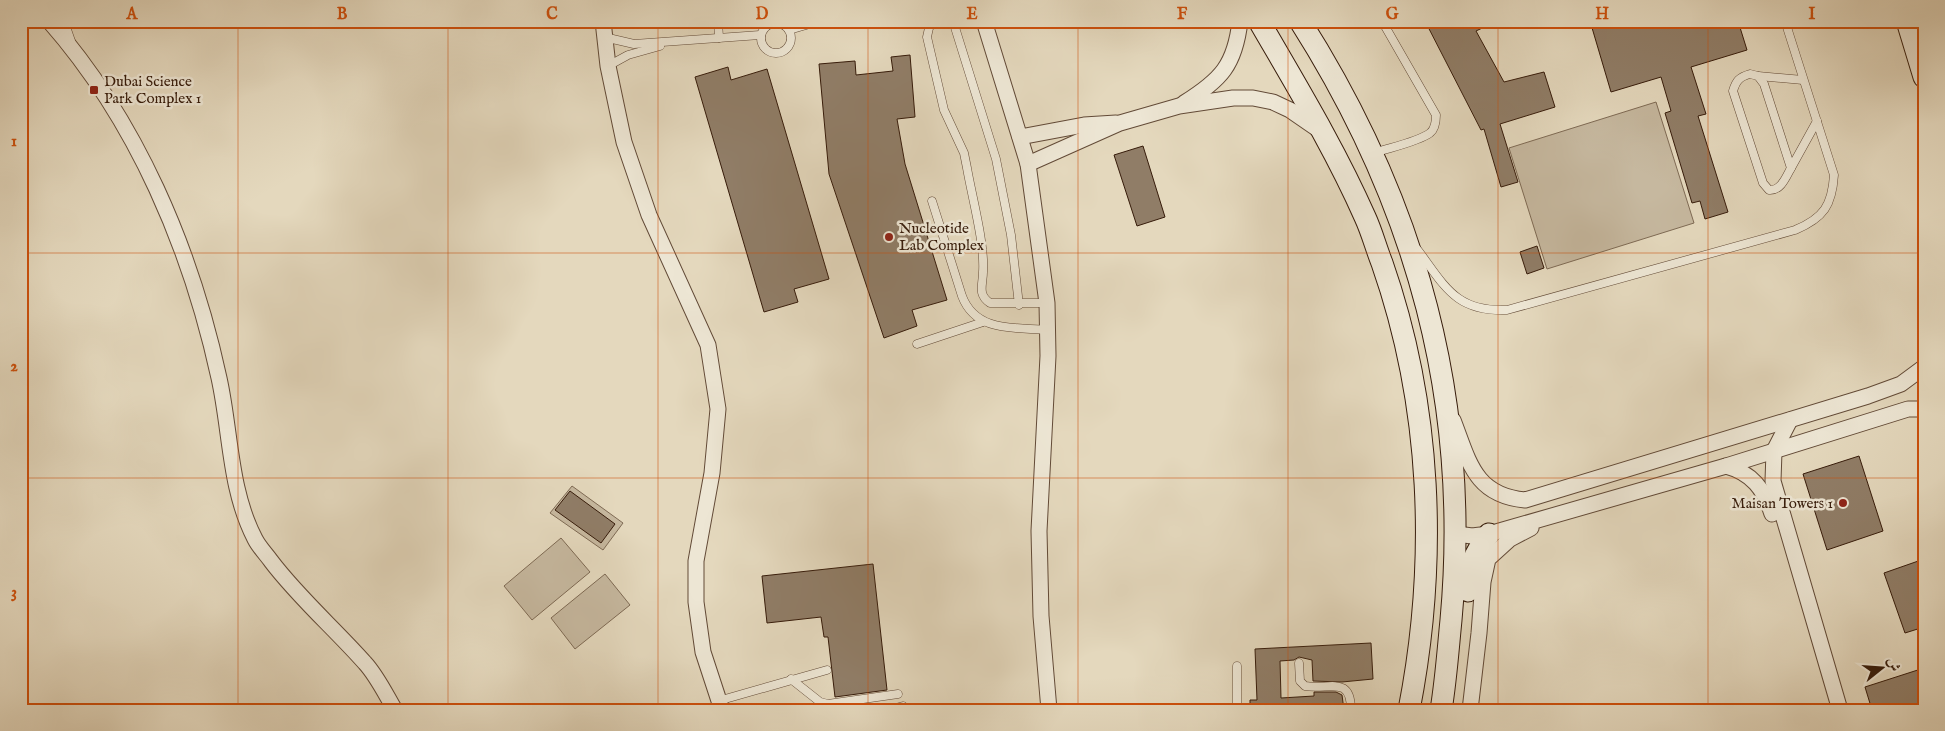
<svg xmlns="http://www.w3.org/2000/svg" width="1945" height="731" font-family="'IM FELL English',Amiri,serif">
<rect width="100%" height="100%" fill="#e4d8bd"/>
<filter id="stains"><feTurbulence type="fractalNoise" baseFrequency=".004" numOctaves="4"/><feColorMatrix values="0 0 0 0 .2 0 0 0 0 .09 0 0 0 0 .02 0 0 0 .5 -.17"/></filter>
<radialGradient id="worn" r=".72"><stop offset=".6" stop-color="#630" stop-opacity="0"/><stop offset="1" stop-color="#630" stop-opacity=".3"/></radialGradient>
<g fill="#c6b89f" stroke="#7e6a54">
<polygon points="1656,102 1694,223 1547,269 1509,148"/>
<polygon points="572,486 623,523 603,550 550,513"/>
<polygon points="561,538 590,572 532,620 504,586"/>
<polygon points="605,574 630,605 575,649 551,618"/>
</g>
<g fill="#907d67" stroke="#361b0a">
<polygon points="1425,21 1497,21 1476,31 1504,82 1544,72 1555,107 1500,124 1518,182 1501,187 1484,129 1481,130"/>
<polygon points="1590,21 1738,21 1747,50 1691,67 1706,114 1698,116 1728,212 1705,219 1700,201 1692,203 1665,113 1671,111 1661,77 1611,92"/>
<polygon points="910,55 915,117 897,119 905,164 947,300 912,310 917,326 884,338 829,174 819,64 855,61 856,75 893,71 891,57"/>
<polygon points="728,67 731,80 767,69 829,279 794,289 798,302 764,312 695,77"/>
<polygon points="1143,146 1165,217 1137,226 1114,155"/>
<polygon points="1537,246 1544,268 1527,274 1520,252"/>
<polygon points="1859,456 1883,531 1827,550 1803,474"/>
<polygon points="570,491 615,524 601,543 555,510"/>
<polygon points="1924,559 1924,627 1905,633 1884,573"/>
<polygon points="873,564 887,690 835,697 828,637 824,637 821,617 767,623 762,576"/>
<polygon points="1371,643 1373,679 1342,682 1313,681 1312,660 1299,657 1294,660 1280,661 1281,698 1314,696 1314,692 1336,692 1342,695 1344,710 1250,710 1250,700 1257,700 1255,649"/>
<polygon points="1924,668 1924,710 1872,710 1865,687"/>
</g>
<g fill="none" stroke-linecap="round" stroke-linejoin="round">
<g stroke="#624a37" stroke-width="9">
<g id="lane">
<polyline points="64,21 71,41"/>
<polyline points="718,21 719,38"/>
<path d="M934 21 929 28 927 37 944 110 964 153 967 168C972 197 985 244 983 272 983 285 977 294 990 303H1047"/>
<polyline points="953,21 996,159 1011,235 1019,305"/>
<circle cx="776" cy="38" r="15"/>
<polyline points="789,30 820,21"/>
<polyline points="604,37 634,44 760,35"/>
<polyline points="608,66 628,55 660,46"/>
<path d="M1750 74 1758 76 1764 84 1791 168C1786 177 1781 191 1769 190L1763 183 1733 91C1736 81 1739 77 1750 74Z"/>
<polyline points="1758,76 1803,80"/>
<path d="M1374 153C1388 148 1418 142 1430 133 1435 129 1436 122 1436 115L1382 21"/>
<polyline points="1791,168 1817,121"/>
<path d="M932 201 962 296C976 333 1015 327 1048 330"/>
<path d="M1417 249C1445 286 1455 312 1507 310L1795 230C1824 218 1832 205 1834 175L1785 21"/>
<polyline points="917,344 983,322"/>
<path d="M1299 663 1300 681 1305 686C1329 690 1351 675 1351 710"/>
<polyline points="791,679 820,702 828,704 898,694"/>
<polyline points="718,701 827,670"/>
<polyline points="888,710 903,706"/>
<polyline points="1237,710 1237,666"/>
</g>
</g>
<g stroke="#624a37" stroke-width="17">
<g id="street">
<path d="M49 21C137 121 191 249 219 378 231 432 229 489 255 539 259 547 266 554 271 561 299 598 335 629 365 663 377 676 386 695 395 710"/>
<polyline points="603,21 608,66 624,142 649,215 708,345 718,409 712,473 696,561 696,602 703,652 722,710"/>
<polyline points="984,21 1028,164 1047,303 1048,356 1039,531 1041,616 1049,710"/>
<path d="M1184 103C1221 80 1235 65 1240 21"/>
<polyline points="1020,137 1084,125 1116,123"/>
<polyline points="1028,164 1120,123 1179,106 1233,98 1253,98 1273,102 1290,110 1319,130"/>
<path d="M1453 420C1469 461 1474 495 1525 500L1868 396 1901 384 1924 367"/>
<polyline points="1790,420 1774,451 1773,481 1840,710"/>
<path d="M1726 466C1752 473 1764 489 1772 514"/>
<polyline points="1457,534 1472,536 1489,534 1726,466 1908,409 1924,409"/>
<polyline points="1470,710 1479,633 1483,582 1488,559 1510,539 1531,528"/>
</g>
</g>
<g stroke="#361b0a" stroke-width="23">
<g id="secondary">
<path d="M1259 21C1296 85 1335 149 1365 217 1372 232 1376 248 1382 263 1432 406 1438 561 1409 710"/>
<path d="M1300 21C1417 205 1471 402 1451 620 1448 650 1446 680 1441 710"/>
<polyline points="1907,21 1924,77"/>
<path d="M1468 591C1470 565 1473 555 1489 534"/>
</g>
</g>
<use href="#lane" stroke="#ede6d4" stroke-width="8"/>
<use href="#street" stroke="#ede6d4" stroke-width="15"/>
<use href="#secondary" stroke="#ede6d4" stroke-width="21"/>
</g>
<path fill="none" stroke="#cd500c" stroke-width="1" stroke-opacity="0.55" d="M238 21V710M448 21V710M658 21V710M868 21V710M1078 21V710M1288 21V710M1498 21V710M1708 21V710M21 253H1924M21 478H1924"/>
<g fill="#8f2418" stroke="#ede6d4" stroke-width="2">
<rect x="89" y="85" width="10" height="10" rx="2.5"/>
<circle cx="889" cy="237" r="5"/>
<circle cx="1843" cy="503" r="5"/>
</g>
<g text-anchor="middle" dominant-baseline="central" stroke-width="5" stroke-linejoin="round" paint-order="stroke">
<g font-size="15" fill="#361b0a" stroke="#ede6d4" text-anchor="start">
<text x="104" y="81">Dubai Science<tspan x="104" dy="17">Park Complex 1</tspan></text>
<text x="899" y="228">Nucleotide<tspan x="899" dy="17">Lab Complex</tspan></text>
<text x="1833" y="503" text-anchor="end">Maisan Towers 1</text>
</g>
</g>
<rect width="1945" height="731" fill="none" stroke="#e4d8bd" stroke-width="55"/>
<g transform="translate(1882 668) rotate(73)" stroke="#ede6d4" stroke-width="4" paint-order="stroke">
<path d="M0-4L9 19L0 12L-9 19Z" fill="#361b0a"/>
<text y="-8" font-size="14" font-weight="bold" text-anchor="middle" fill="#361b0a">ش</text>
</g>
<rect x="28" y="28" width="1890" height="676" fill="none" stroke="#cd500c" stroke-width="2"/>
<g font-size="16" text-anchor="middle" font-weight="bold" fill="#cd500c">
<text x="132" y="19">A</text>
<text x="342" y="19">B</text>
<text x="552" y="19">C</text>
<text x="762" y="19">D</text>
<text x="972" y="19">E</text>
<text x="1182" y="19">F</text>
<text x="1392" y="19">G</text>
<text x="1602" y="19">H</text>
<text x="1812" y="19">I</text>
<text x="14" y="146">1</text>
<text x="14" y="371">2</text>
<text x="14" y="597">3</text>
</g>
<rect width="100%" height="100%" filter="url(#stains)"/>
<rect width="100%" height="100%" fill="url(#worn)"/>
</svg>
